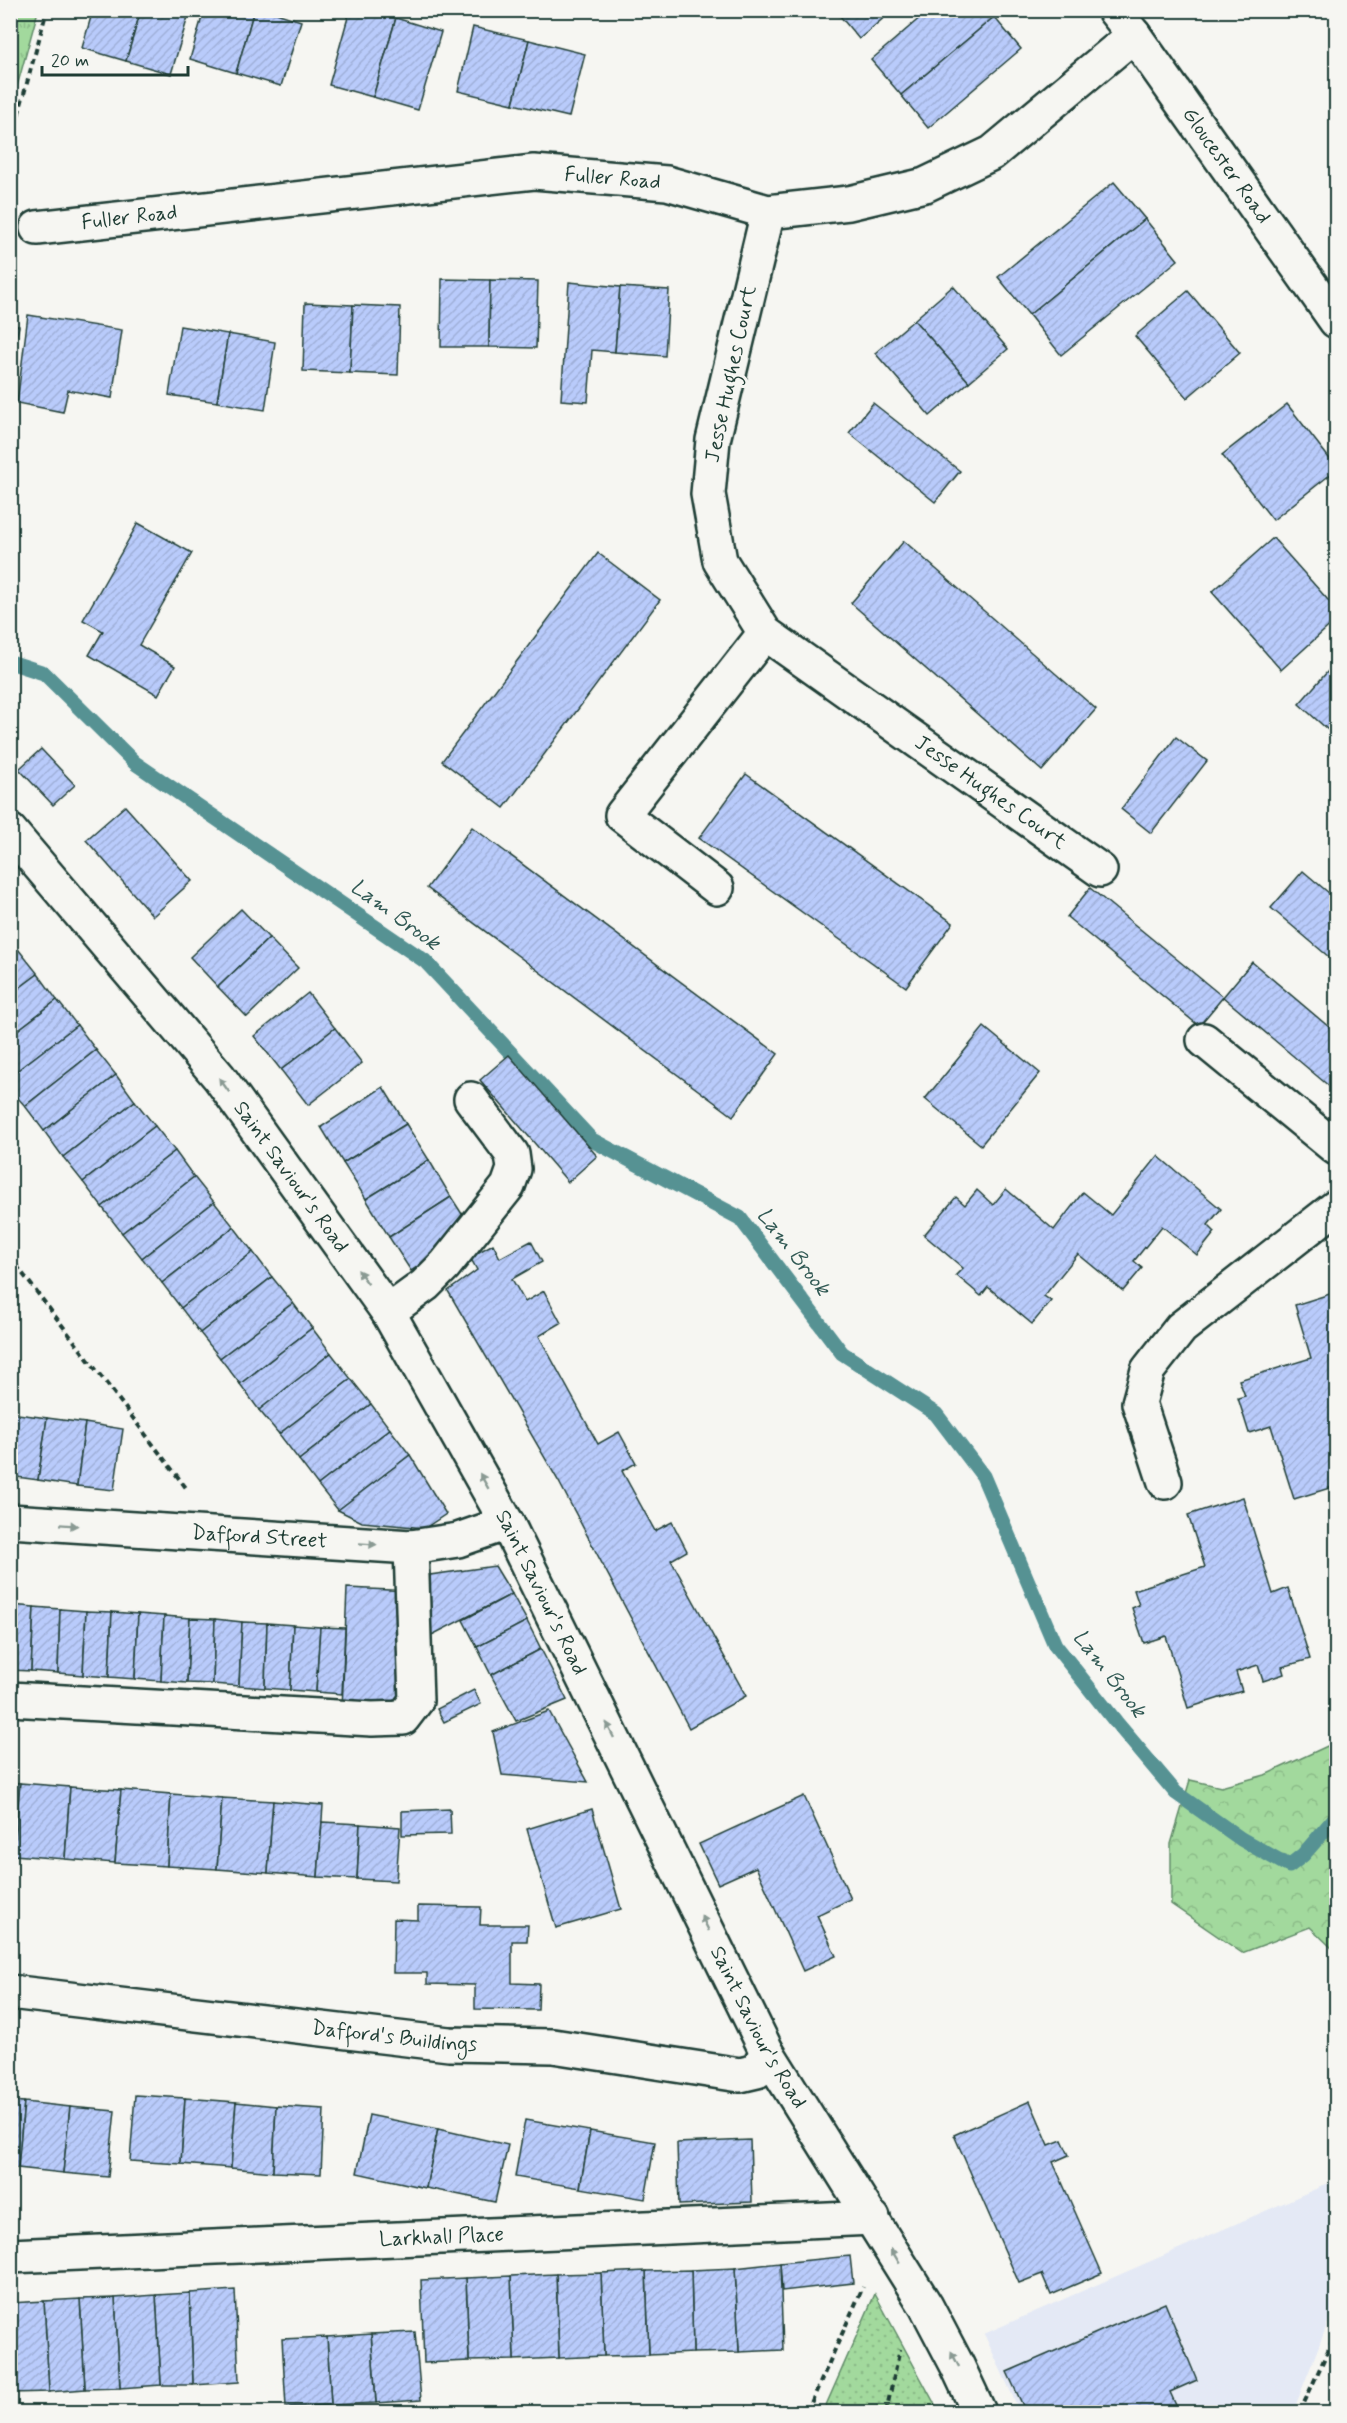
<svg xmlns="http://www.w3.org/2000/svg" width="1347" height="2423" font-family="Mynerve,sans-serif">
<defs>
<pattern id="grass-dots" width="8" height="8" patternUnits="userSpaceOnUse" patternTransform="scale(1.5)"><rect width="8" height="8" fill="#a2d99d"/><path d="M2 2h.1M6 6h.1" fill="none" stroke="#8bbb88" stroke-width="1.8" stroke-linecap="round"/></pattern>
<pattern id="forest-crowns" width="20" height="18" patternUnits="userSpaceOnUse" patternTransform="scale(1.5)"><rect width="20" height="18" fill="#a2d99d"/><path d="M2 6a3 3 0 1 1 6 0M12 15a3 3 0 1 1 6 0" fill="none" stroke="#8bbb88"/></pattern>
<pattern id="park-tufts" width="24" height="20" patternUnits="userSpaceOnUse" patternTransform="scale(1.5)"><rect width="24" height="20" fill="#a2d99d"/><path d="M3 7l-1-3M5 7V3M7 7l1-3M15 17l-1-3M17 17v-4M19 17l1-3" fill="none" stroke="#8bbb88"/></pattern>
<pattern id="building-hatch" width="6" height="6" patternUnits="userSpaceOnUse" patternTransform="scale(1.5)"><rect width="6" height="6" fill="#b9cbfb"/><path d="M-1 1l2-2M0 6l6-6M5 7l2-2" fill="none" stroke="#9fafd8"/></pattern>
</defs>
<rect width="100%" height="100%" fill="#f6f6f2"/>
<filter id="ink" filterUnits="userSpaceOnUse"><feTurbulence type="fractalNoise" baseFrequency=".0167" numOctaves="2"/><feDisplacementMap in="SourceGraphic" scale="12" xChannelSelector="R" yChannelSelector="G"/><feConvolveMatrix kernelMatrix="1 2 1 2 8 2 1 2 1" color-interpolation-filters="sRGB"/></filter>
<g filter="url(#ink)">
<polygon fill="#e4e9f5" points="1336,2180 1336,2302 1293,2412 1020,2412 984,2334"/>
<polygon fill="url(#grass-dots)" stroke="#608b68" stroke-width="1.5" points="875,2294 939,2412 823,2412"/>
<polygon fill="url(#forest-crowns)" stroke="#608b68" stroke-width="1.5" points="1336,1742 1336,1952 1310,1927 1242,1953 1171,1904 1171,1844 1190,1780 1221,1787 1265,1775"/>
<polygon fill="url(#park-tufts)" stroke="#608b68" stroke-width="1.5" points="11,10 38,11 11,108 10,11"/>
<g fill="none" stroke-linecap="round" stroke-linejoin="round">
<polyline stroke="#569293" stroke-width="15" points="10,662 44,673 135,763 425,961 592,1140 740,1218 842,1353 936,1414 983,1476 1055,1645 1116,1722 1176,1793 1241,1839 1289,1866 1303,1855 1336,1817"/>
</g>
<g fill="url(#building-hatch)" stroke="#1f3d34" stroke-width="1.5">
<polygon points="93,10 141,10 126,61 82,48"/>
<polygon points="141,10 190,10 171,74 126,61"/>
<polygon points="204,10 254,10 236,73 190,59"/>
<polygon points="254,10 267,10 301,21 281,86 236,73"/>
<polygon points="350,10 369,10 396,18 373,97 329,85"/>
<polygon points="835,10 893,10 859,39"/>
<polygon points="929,10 988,10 994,17 901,95 871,60"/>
<polygon points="994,17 1021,49 928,128 901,95"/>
<polygon points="396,18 441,32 418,110 373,97"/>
<polygon points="473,27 529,40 513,104 458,91"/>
<polygon points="529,40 585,54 569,117 513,104"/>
<polygon points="1114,182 1145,219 1029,315 998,277"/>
<polygon points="1145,219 1178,260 1061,355 1029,315"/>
<polygon points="442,279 490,280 489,347 441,347"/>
<polygon points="490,280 538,281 536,348 489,347"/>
<polygon points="569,282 620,287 615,352 592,350 588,402 561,400"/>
<polygon points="953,286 1008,349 969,382 914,320"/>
<polygon points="620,287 669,290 665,356 615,352"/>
<polygon points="1188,291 1240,353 1187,398 1135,336"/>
<polygon points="305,303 353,305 350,373 303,371"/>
<polygon points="353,305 400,307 398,375 350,373"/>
<polygon points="28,315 122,330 112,398 68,390 63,412 17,403"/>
<polygon points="914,320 969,382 930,416 875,353"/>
<polygon points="10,324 19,326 10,366"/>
<polygon points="180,326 228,334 217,402 169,395"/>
<polygon points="228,334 275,342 265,410 217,402"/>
<polygon points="873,403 960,471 935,502 849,433"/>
<polygon points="1287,404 1336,467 1336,470 1273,520 1222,455"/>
<polygon points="138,523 192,553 139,645 175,666 158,695 89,655 103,631 83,620"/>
<polygon points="1273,538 1336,609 1336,620 1281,670 1212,592"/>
<polygon points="904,541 1096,709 1042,771 851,603"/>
<polygon points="598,553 660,600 504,808 442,761"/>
<polygon points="1336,662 1336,737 1299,704"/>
<polygon points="1176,737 1207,761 1151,833 1121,809"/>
<polygon points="41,749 75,785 53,805 19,769"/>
<polygon points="746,774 953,923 906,987 699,838"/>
<polygon points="125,806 192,881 153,916 86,840"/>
<polygon points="472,827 778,1054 733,1116 427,888"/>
<polygon points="1303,871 1336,899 1336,963 1271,908"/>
<polygon points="1090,888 1223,997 1199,1026 1067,917"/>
<polygon points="241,909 269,938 218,987 190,957"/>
<polygon points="269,938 298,968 247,1017 218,987"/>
<polygon points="18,949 38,974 10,995 10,955"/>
<polygon points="1252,962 1336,1033 1336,1092 1223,997"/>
<polygon points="38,974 57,1000 10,1036 10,995"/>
<polygon points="308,993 335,1028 281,1070 254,1036"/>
<polygon points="57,1000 77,1025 10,1076 10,1036"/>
<polygon points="77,1025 96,1050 25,1106 10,1089 10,1076"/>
<polygon points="984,1027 1040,1073 981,1145 925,1099"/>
<polygon points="335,1028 362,1063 308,1105 281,1070"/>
<polygon points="96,1050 116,1075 44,1131 25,1106"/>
<polygon points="509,1055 597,1156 568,1182 480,1080"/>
<polygon points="116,1075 135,1101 63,1157 44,1131"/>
<polygon points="383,1087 406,1124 343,1163 321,1127"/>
<polygon points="135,1101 155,1126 83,1182 63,1157"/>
<polygon points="406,1124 429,1160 366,1199 343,1163"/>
<polygon points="155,1126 175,1151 102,1207 83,1182"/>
<polygon points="175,1151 194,1177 122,1233 102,1207"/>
<polygon points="1158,1156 1221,1209 1208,1225 1215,1232 1197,1255 1162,1226 1134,1261 1142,1268 1123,1291 1078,1254 1044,1296 1051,1301 1032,1324 988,1287 981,1296 956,1275 963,1268 924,1235 956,1197 965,1205 977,1190 993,1205 1006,1189 1054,1230 1083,1192 1111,1215"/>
<polygon points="429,1160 451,1197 389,1237 366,1199"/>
<polygon points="194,1177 214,1202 142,1258 122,1233"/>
<polygon points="451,1197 473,1231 411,1271 389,1237"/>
<polygon points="214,1202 234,1227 162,1283 142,1258"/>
<polygon points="234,1227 253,1252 181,1308 162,1283"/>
<polygon points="531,1241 542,1262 512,1279 525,1302 544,1291 561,1323 539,1336 598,1444 619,1432 636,1463 622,1471 655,1531 672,1522 687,1551 671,1560 746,1696 689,1728 559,1482 448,1291 477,1270 470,1257 493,1244 500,1258"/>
<polygon points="253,1252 272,1277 200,1333 181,1308"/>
<polygon points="272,1277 293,1303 220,1358 200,1333"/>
<polygon points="1336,1292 1336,1486 1294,1499 1271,1426 1249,1433 1238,1398 1245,1396 1239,1380 1311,1358 1295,1305"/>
<polygon points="293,1303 312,1328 240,1384 220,1358"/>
<polygon points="312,1328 331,1353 259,1410 240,1384"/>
<polygon points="331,1353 351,1379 279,1434 259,1410"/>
<polygon points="351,1379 371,1404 299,1460 279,1434"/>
<polygon points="371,1404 390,1429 318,1485 299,1460"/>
<polygon points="10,1413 47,1418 38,1480 10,1476"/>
<polygon points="47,1418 85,1423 77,1486 38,1480"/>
<polygon points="85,1423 123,1429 114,1490 77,1486"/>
<polygon points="390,1429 410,1455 338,1510 318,1485"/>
<polygon points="410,1455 446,1514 425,1528 362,1522 338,1510"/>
<polygon points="1243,1497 1273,1594 1288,1588 1310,1659 1282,1667 1284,1674 1263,1681 1258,1665 1236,1672 1242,1691 1188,1708 1166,1636 1144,1643 1132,1608 1139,1605 1134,1590 1205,1567 1188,1515"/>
<polygon points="495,1566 512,1594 426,1638 430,1575"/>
<polygon points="347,1588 411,1591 406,1711 342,1709"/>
<polygon points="512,1594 527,1621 477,1647 463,1620"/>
<polygon points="10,1605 34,1607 31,1671 10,1670"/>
<polygon points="34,1607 60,1609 58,1673 31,1671"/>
<polygon points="60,1609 86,1611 83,1675 58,1673"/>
<polygon points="86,1611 112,1612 109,1677 83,1675"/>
<polygon points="112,1612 138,1614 135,1679 109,1677"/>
<polygon points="138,1614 164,1616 161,1681 135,1679"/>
<polygon points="164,1616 190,1618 187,1683 161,1681"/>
<polygon points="190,1618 215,1619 213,1684 187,1683"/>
<polygon points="215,1619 242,1622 239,1686 213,1684"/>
<polygon points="527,1621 541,1649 491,1675 477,1647"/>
<polygon points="242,1622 267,1623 265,1688 239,1686"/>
<polygon points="267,1623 293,1625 290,1690 265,1688"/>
<polygon points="293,1625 320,1627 316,1692 290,1690"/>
<polygon points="320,1627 345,1628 342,1694 316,1692"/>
<polygon points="541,1649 567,1700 516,1721 491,1675"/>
<polygon points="474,1690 481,1704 444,1722 437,1709"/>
<polygon points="549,1711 588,1782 502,1775 493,1732"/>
<polygon points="10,1782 20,1783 14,1855 10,1855"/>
<polygon points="20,1783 70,1787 65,1859 14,1855"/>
<polygon points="70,1787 121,1790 115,1863 65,1859"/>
<polygon points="121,1790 171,1794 167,1866 115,1863"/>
<polygon points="171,1794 222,1798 217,1869 167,1866"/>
<polygon points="804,1796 851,1899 817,1915 836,1956 803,1971 756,1867 718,1884 699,1844"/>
<polygon points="222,1798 273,1801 268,1873 217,1869"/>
<polygon points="273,1801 323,1805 318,1877 268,1873"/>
<polygon points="450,1809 451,1834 402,1835 402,1811"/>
<polygon points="592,1809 621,1909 556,1928 527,1829"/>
<polygon points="322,1822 360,1824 357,1879 318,1877"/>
<polygon points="360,1824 400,1827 396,1881 357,1879"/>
<polygon points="418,1906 481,1907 480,1925 528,1925 527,1941 512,1941 512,1983 539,1984 538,2010 475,2009 475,1985 427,1984 427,1973 393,1973 394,1919 418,1920"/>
<polygon points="135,2095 185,2098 181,2164 130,2161"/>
<polygon points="185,2098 236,2102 231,2168 181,2164"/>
<polygon points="10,2101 24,2102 18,2168 10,2167"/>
<polygon points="1030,2101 1049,2145 1062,2140 1069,2155 1053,2162 1102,2273 1051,2295 1042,2274 1019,2283 954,2135"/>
<polygon points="24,2102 70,2107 63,2173 18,2168"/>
<polygon points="236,2102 276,2106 273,2172 231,2168"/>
<polygon points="276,2106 324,2109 321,2174 273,2172"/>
<polygon points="70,2107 115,2111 108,2177 63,2173"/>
<polygon points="369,2115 438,2129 426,2188 357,2173"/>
<polygon points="525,2120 590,2131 580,2188 515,2177"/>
<polygon points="438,2129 508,2145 495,2202 426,2188"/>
<polygon points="590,2131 655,2142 645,2199 580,2188"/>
<polygon points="750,2140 752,2202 679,2205 677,2143"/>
<polygon points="850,2256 853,2283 782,2291 780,2263"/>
<polygon points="780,2263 783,2350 739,2352 735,2268"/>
<polygon points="735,2268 739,2352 693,2353 691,2270"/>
<polygon points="691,2270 693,2353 649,2355 646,2271"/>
<polygon points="646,2271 649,2355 604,2356 601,2273"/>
<polygon points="601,2273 604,2356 559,2358 556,2274"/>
<polygon points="556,2274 559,2358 514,2360 511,2276"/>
<polygon points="511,2276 514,2360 469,2361 466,2278"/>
<polygon points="466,2278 469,2361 424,2363 421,2280"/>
<polygon points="235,2290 239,2382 193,2385 190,2293"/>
<polygon points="190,2293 193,2385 161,2385 156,2295"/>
<polygon points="156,2295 161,2385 120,2388 115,2298"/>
<polygon points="115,2298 120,2388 85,2389 80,2299"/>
<polygon points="80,2299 85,2389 49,2392 44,2301"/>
<polygon points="44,2301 49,2392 10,2393 10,2303"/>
<polygon points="1165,2303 1197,2380 1170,2392 1179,2412 1026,2412 1007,2372"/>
<polygon points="415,2332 421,2400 376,2403 371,2334"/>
<polygon points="371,2334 376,2403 331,2405 327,2337"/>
<polygon points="327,2337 331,2405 286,2407 282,2339"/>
</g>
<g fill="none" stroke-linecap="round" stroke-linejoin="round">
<g stroke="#1f3d34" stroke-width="38">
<g id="minor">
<path id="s1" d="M1114 10 1134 35 1336 321"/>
<path id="s2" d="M768 212 713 440 708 494 720 561 765 633 1100 870"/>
<path id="s3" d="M37 228 534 172 667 183 768 212 849 203 925 185 992 153 1134 35"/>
<path id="s4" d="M10 831 219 1077 388 1312 507 1523 767 2052 926 2306 957 2365 979 2412"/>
<polyline points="717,888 622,815 765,633"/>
<polyline points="1204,1040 1336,1148"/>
<polyline points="388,1312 425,1285 445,1265 508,1186 514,1169 512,1154 471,1099"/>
<polyline points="1165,1482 1139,1403 1148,1370 1181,1328 1336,1207"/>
<path id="s5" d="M10 1521 411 1547 458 1540 507 1523"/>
<polyline points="10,1699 372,1719 403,1718 416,1701 411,1547"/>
<path id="s6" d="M10 1992 449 2044 553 2046 740 2075 757 2071 767 2052"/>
<path id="s7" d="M10 2256 873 2218"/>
</g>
</g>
<g stroke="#1f3d34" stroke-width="4" stroke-dasharray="6 4.5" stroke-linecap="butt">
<polyline points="10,145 47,10"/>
<polyline points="10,1257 187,1489"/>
<polyline points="807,2412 863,2287"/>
<polyline points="886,2412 900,2349"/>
<polyline points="1300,2412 1336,2333"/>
</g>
<use href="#minor" stroke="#f6f6f2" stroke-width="33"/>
</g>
<defs><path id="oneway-solid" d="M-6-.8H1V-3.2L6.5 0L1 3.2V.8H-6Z" transform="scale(1.5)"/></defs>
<g fill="#8a9a93">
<use href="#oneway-solid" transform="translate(224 1085) rotate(-126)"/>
<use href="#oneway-solid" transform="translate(363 1277) rotate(-126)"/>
<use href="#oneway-solid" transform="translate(484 1481) rotate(-120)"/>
<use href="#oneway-solid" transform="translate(69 1525) rotate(4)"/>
<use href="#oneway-solid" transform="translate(368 1544) rotate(4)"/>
<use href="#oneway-solid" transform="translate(610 1730) rotate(-116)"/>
<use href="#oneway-solid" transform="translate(705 1923) rotate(-116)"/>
<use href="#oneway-solid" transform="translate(895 2256) rotate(-121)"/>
<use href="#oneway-solid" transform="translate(955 2359) rotate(-117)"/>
</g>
</g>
<g text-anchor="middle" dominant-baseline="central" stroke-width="6" stroke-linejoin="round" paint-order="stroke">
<g font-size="21" fill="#1f3d34" stroke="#f6f6f2">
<text stroke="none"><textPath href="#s1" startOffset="192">Gloucester Road</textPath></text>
<text stroke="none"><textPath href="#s3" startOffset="579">Fuller Road</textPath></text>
<text stroke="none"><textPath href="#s3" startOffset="93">Fuller Road</textPath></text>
<text transform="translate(731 374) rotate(-78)">Jesse Hughes Court</text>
<text stroke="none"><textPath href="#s2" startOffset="718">Jesse Hughes Court</textPath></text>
<text stroke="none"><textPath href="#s4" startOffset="446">Saint Saviour's Road</textPath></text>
<text stroke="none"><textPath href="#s5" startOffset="250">Dafford Street</textPath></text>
<text stroke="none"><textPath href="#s4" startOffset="932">Saint Saviour's Road</textPath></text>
<text stroke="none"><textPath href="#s4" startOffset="1418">Saint Saviour's Road</textPath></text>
<text stroke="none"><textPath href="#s6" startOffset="387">Dafford's Buildings</textPath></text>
<text stroke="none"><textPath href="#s7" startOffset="432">Larkhall Place</textPath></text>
</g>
<g font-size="22" font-style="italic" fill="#315954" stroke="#f6f6f2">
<text transform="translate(395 915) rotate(36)">Lam Brook</text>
<text transform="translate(793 1252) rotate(52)">Lam Brook</text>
<text transform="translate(1109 1674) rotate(52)">Lam Brook</text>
</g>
</g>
<rect width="1347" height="2423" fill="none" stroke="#f6f6f2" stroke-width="36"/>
<rect x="18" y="18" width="1311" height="2387" fill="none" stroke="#1f3d34" stroke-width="2" filter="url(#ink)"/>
<path d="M42 66v9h146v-9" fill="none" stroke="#1f3d34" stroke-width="3"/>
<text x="51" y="66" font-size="18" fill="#1f3d34" stroke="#f6f6f2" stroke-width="4.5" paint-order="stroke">20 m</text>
</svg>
